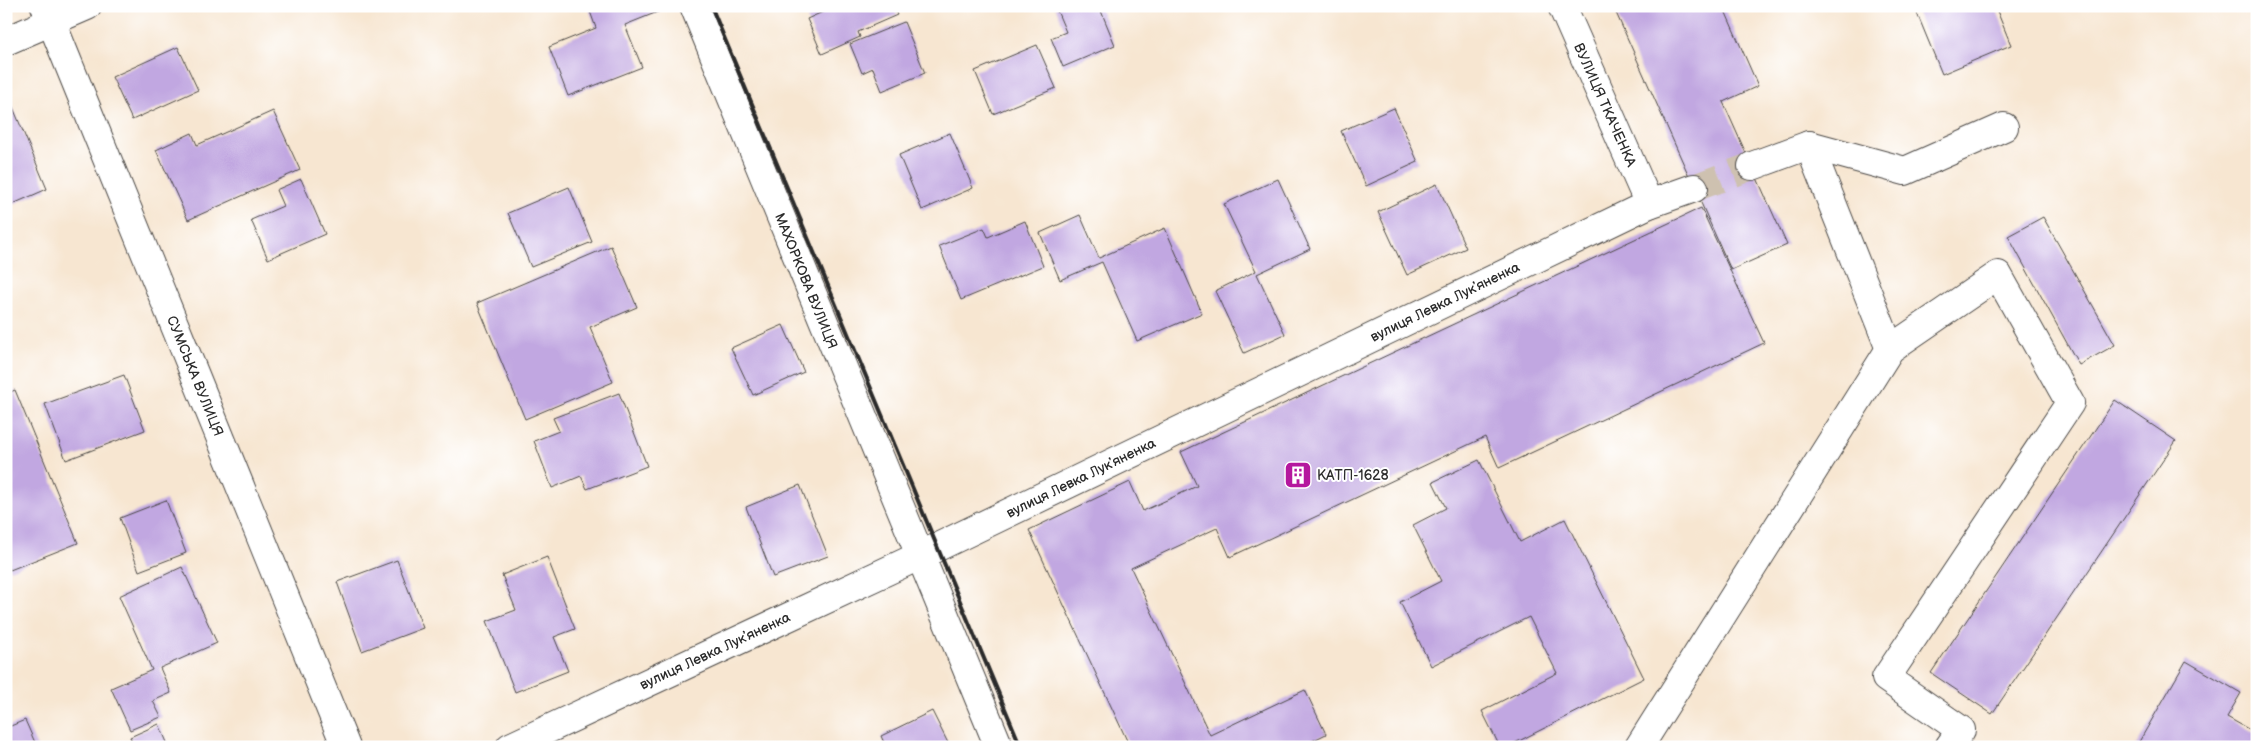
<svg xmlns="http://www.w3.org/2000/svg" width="2263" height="753" font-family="'Balsamiq Sans',sans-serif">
<rect width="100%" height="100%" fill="#fff"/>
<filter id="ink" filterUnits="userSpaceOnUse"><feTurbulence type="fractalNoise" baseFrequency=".02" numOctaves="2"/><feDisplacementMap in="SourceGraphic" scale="10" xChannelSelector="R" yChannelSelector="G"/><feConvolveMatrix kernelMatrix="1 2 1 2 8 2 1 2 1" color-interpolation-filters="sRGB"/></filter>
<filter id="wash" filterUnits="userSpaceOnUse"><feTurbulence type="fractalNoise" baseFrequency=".0096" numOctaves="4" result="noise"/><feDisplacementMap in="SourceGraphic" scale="20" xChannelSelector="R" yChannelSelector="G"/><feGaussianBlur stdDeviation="1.12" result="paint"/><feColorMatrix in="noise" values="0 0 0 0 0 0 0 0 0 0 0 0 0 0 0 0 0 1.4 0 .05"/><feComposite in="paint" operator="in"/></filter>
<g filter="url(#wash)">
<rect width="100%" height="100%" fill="#f7e6d1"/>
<g id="blocks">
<g fill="#c1a7e1">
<polygon points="588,6 659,6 660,11 625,25 642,67 568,96 549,47 596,28"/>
<polygon points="836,6 893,6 897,15 858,32 860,37 822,54 807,19"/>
<polygon points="1055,6 1099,6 1115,45 1063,67 1051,38 1066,32"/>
<polygon points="1613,6 1723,6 1758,86 1723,102 1787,245 1731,270"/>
<polygon points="1914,6 1995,6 2011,45 1942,74"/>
<polygon points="904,22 925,73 882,91 873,68 862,73 850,44"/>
<polygon points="1037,45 1056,88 993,114 975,71"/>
<polygon points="178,47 198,90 132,120 112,77"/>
<polygon points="12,105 47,189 6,207 6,107"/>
<polygon points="1394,108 1418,162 1366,186 1341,131"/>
<polygon points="273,111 300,170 188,220 156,150 192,133 197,145"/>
<polygon points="950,133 973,188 922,210 899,155"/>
<polygon points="301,179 325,234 268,259 251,220 283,206 276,190"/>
<polygon points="1278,179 1310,249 1257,274 1285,334 1244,353 1215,291 1256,271 1224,204"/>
<polygon points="1437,184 1466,248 1407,275 1378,212"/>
<polygon points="569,187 592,242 531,267 508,213"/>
<polygon points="1701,208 1764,343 1499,468 1485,437 1230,557 1217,528 1131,568 1210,735 1305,690 1326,734 1300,747 1130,747 1029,530 1130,482 1143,511 1197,486 1181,452"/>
<polygon points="1080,215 1099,258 1165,228 1202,313 1137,341 1102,262 1060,280 1040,233"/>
<polygon points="2043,217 2115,345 2079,365 2008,236"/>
<polygon points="1025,221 1043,266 961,300 939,246 984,228 988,237"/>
<polygon points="611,246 637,307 590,327 613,382 525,419 477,303"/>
<polygon points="783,325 804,372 753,395 731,348"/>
<polygon points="124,375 145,430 66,460 45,404"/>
<polygon points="15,390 78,543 10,570 6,561 6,394"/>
<polygon points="619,393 647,466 587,489 581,476 552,488 534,441 559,431 553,418"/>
<polygon points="2115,400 2176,441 1992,714 1931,673"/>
<polygon points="1479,460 1520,542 1565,519 1644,678 1507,747 1500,747 1482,711 1557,673 1529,617 1431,666 1400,602 1441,581 1413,525 1446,508 1433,482"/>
<polygon points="800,485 828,556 773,577 746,507"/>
<polygon points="166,500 186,553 139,571 120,518"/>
<polygon points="547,557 575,629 554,637 568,671 515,692 487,621 516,610 502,575"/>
<polygon points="397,560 423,628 362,651 337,582"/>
<polygon points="182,567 217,643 160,668 171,693 153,701 161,717 130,730 111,688 152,670 119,596"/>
<polygon points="2186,661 2241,693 2227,717 2257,734 2257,747 2136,747"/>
<polygon points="932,711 950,747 886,747 881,736"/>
<polygon points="25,720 37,747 6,747 6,728"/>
<polygon points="159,724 169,747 134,747 130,737"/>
</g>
</g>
</g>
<g filter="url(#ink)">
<use href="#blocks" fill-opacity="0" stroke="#4a4744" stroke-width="1"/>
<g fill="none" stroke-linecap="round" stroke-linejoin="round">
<polyline stroke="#cec1b0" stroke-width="28" stroke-dasharray="28 14" stroke-linecap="butt" points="1694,188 1752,166"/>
<g stroke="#4a4744" stroke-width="30">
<g id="minor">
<polyline points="694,6 999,747"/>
<polyline points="1562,6 1649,204"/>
<polyline points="6,41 87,6"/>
<polyline points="1809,145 1890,349"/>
<polyline points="1752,166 1809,145 1905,171 2004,127"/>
<polyline points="510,747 919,556 1649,204 1694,188"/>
<polyline points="1639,747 1890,349 1998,275 2070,403 1886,678 1961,730 1949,747"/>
</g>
</g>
<g stroke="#4a4744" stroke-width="30">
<polyline id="tertiary" points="45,6 346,747"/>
</g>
<use href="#minor" stroke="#fff" stroke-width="28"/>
<use href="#tertiary" stroke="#fff" stroke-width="28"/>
<polyline stroke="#2b2b2b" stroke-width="4" points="711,6 1021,747"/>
</g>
</g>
<defs>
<g id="building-square" transform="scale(1.4375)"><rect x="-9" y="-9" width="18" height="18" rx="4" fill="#b5179e" stroke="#fff"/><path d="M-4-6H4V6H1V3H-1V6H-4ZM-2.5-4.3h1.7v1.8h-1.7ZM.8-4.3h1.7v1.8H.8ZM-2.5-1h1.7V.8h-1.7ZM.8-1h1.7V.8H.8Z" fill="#fff"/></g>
</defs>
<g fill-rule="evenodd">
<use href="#building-square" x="1298" y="475"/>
</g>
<g text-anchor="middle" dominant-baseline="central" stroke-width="4" stroke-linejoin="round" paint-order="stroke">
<g font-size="14" fill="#2b2b2b" stroke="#fff">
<text transform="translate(1605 105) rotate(66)">ВУЛИЦЯ ТКАЧЕНКА</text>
<text transform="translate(806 281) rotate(68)">МАХОРКОВА ВУЛИЦЯ</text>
<text transform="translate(1445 302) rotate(-26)">вулиця Левка Лукʼяненка</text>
<text transform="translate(195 376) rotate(68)">СУМСЬКА ВУЛИЦЯ</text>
<text transform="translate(1081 478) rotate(-26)">вулиця Левка Лукʼяненка</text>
<text transform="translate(715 651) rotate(-25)">вулиця Левка Лукʼяненка</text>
</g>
<g font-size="14" fill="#2b2b2b" stroke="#fff" text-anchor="start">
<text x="1317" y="475">КАТП-1628</text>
</g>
</g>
<rect width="2263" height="753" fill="none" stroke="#fff" stroke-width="25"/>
</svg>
